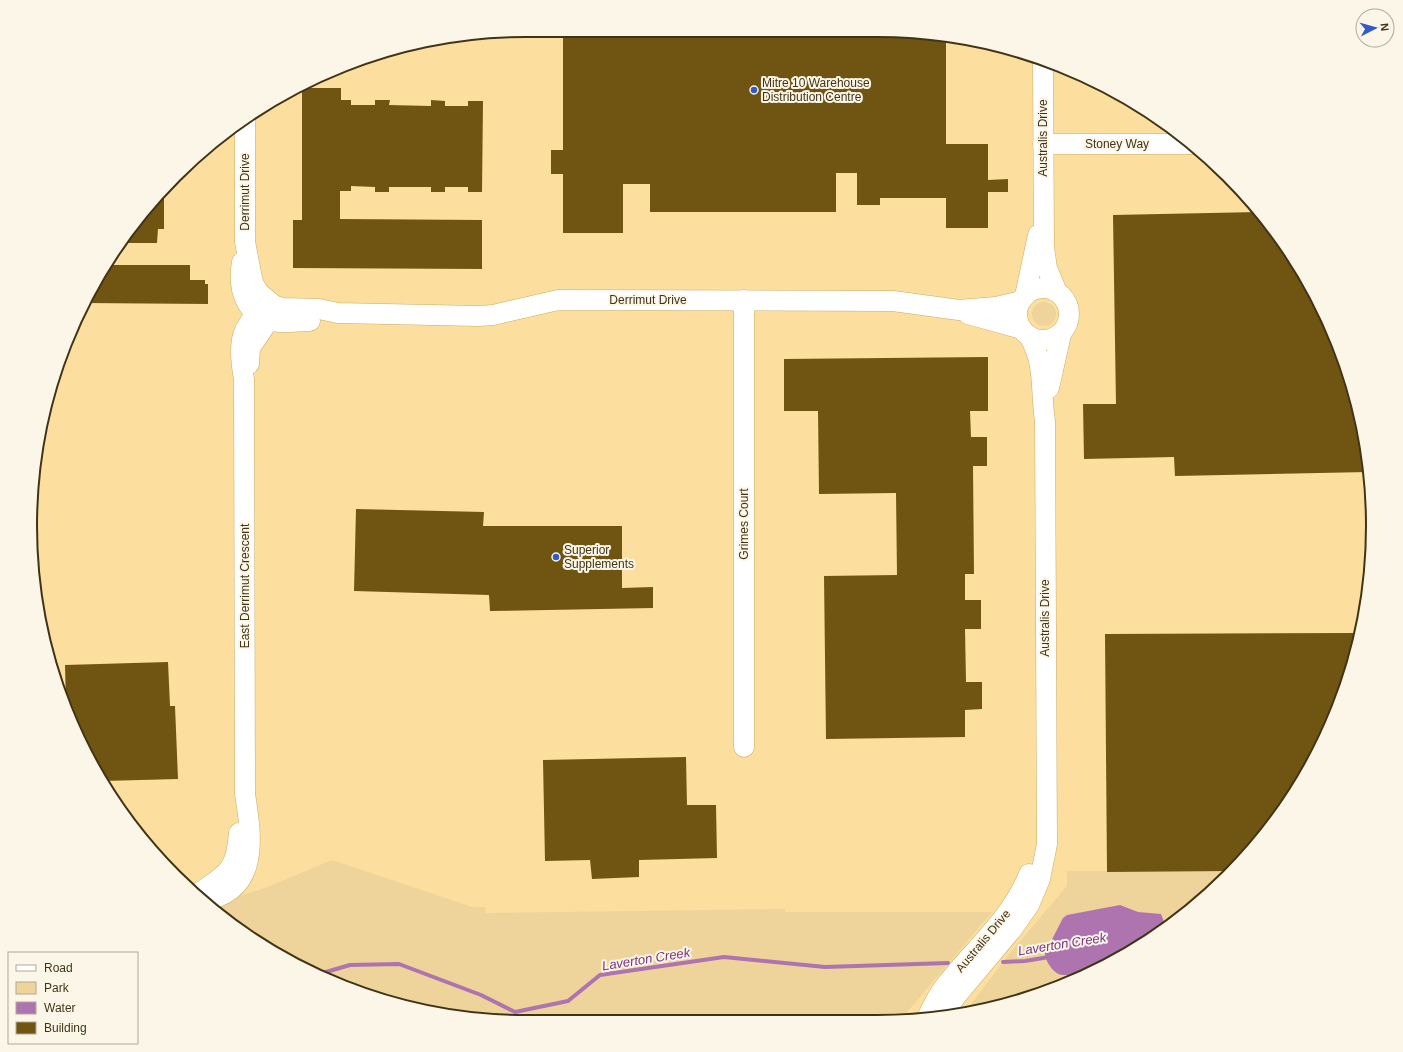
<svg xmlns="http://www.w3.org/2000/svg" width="1403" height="1052" font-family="Helvetica,sans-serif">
<rect width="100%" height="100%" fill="#fbe7bd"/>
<polygon fill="#fcde9e" points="526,30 909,31 1006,47 1097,81 1179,132 1228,175 1289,250 1335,336 1363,429 1373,526 1364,623 1335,716 1290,801 1228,877 1153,938 1037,996 942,1018 461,1018 367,996 278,955 199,899 114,802 56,686 31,558 40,429 81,306 153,199 224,133 278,97 397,47"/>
<g fill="#eed39a">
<circle cx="1044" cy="314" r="12"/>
<polygon points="332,860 472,907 485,907 486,913 785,909 785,912 992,912 902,1018 461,1018 367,996 278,955 208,906 265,888"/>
<polygon points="1067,871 1232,871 1153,938 1037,996 965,1012 1010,953 1067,886"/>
</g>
<path fill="#ae74b0" d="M1120 905 1138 912 1161 914 1166 927C1147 943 1087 977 1063 975 1054 975 1045 961 1045 953L1063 918 1067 915Z"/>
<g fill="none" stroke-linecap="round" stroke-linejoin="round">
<g stroke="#ae74b0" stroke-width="4">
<polyline points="1003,962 1025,961 1049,957"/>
<polyline points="319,974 350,965 399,964 481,995 515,1012 568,1001 600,975 724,957 825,967 948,963"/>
</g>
</g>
<g fill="#705512">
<polygon points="563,30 909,31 946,37 946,144 988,144 988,180 1008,179 1008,192 988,192 988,228 946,228 946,198 880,198 880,205 857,205 857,173 836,173 836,212 650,212 650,184 623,184 623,233 563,233 563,174 551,174 551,150 563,150"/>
<polygon points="302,88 341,88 341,100 351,100 351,105 375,105 375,100 390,100 389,105 431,106 431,100 445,101 445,106 468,106 468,101 483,101 482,192 468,192 468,187 445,187 445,192 431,192 431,187 389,187 389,192 375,192 375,187 351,186 351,191 340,191 340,219 482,220 482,269 293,268 293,220 302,220"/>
<polygon points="155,197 164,197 164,229 158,229 157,243 124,243"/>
<polygon points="1258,212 1289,250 1335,336 1363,429 1368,472 1175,476 1174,457 1084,459 1083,404 1116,404 1113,215"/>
<polygon points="109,265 190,265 190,280 205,280 205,284 208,284 208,304 83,303"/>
<polygon points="988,357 988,411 970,411 971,437 987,437 987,466 973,466 974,574 965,574 965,600 981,600 981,629 965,629 966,682 982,682 982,709 965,710 965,737 826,739 824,576 897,575 896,493 819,494 818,411 784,411 784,359"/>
<polygon points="356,509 484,512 483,526 622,526 622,588 653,587 653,608 490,611 489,595 354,591"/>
<polygon points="1360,633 1335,716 1290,801 1232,871 1107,872 1105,634"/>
<polygon points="168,662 170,706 175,706 178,779 103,781 66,705 65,665"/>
<polygon points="686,757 687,805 716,805 717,858 639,860 639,877 592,879 590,860 545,861 543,760"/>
</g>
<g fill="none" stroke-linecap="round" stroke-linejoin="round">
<g stroke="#ccab64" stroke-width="21">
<g id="minor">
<polyline points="1043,61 1044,248 1047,268 1057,292"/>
<polyline points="245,118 245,242 253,283 259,293 275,306 283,308 319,309 338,313 478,316 493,315 558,300 893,301 959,310 996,307 1021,301"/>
<polyline points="1043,144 1192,144"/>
<path d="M242 262C237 290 246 319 279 322 289 323 300 321 310 321"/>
<circle cx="1043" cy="314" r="26"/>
<polyline points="1025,296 1038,235"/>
<polyline points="968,314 1022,329"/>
<polyline points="249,364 250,348 269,320 269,308"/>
<polyline points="1049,388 1061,334"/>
<polyline points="744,747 744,300"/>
<path d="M196 895C226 874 236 873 239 833"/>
<path d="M202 901C260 892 252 838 245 794L244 379C237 342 240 326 269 302"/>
<path d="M927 1018C932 1007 937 996 945 986 973 950 1012 918 1029 874"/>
<path d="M941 1018 956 996 1013 928 1029 905 1040 879 1047 844 1045 421C1040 390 1046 365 1029 336"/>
</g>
</g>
<use href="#minor" stroke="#fff" stroke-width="20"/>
</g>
<g fill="#315aca" stroke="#fcf6e8" stroke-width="1.5">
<circle cx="754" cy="90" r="4"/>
<circle cx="556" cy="557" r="4"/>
</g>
<g text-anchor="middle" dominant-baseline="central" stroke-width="4" stroke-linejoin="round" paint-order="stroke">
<g font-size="12" fill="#413416" stroke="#fcf6e8" text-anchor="start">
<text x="762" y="83">Mitre 10 Warehouse<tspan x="762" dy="14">Distribution Centre</tspan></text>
<text x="564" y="550">Superior<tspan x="564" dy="14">Supplements</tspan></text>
</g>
<g font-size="12" fill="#413416" stroke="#fcf6e8">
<text transform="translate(1043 138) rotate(-90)">Australis Drive</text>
<text x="1117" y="144">Stoney Way</text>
<text transform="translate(245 192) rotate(-90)">Derrimut Drive</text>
<text x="648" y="300">Derrimut Drive</text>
<text transform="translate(744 524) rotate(-90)">Grimes Court</text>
<text transform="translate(245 586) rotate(-90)">East Derrimut Crescent</text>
<text transform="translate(1045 618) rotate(-90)">Australis Drive</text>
<text transform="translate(983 941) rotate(-50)">Australis Drive</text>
</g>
<g font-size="13" font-style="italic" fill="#79337e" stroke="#fcf6e8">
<text transform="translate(1062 944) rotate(-9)">Laverton Creek</text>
<text transform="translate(646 959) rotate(-9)">Laverton Creek</text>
</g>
</g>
<path d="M0 0H1403V1052H0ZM526 37H877A489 489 0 0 1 1366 526V526A489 489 0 0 1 877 1015H526A489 489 0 0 1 37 526V526A489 489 0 0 1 526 37Z" fill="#fcf6e8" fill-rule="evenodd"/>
<path fill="none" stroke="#413416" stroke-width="2" d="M526 37H877A489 489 0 0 1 1366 526V526A489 489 0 0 1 877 1015H526A489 489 0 0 1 37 526V526A489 489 0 0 1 526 37Z"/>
<rect x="8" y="952" width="130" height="92" fill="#fcf6e8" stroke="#b1a894"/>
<rect x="16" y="965" width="20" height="6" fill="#ffffff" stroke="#b1a894"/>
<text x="44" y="972" font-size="12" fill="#413416">Road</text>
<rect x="16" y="982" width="20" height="12" fill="#eed39a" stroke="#b1a894"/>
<text x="44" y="992" font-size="12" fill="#413416">Park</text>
<rect x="16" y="1002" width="20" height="12" fill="#ae74b0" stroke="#b1a894"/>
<text x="44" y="1012" font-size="12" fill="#413416">Water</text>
<rect x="16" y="1022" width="20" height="12" fill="#705512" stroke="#b1a894"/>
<text x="44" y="1032" font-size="12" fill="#413416">Building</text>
<g transform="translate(1375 28) rotate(84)"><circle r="19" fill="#fcf6e8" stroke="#b1a894"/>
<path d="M0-3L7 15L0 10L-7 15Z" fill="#315aca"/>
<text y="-6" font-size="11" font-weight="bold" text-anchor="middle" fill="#413416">N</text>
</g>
</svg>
